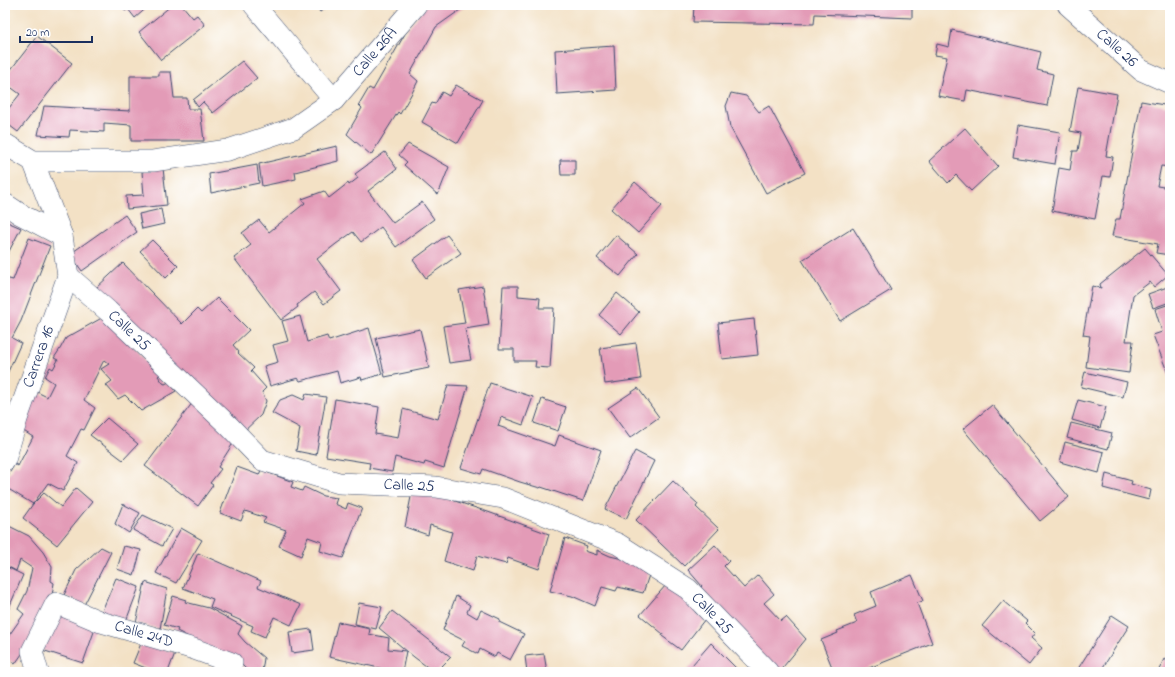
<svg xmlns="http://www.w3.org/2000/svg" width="1175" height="677" font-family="'Indie Flower',sans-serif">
<rect width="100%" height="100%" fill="#fff"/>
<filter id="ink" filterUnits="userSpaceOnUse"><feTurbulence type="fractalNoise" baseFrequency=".025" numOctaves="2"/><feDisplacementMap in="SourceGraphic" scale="8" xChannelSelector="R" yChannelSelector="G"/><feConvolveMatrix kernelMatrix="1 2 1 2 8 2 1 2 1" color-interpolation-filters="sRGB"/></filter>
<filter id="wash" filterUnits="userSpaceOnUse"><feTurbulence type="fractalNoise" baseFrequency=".012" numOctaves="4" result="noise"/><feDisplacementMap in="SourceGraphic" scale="16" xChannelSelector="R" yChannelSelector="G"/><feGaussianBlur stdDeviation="0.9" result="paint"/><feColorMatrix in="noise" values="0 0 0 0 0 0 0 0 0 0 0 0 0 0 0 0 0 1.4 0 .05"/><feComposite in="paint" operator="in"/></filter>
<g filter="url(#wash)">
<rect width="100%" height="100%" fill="#f3e1c5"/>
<g id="blocks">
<g fill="#e39bb7">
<polygon points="121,5 150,5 135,18 128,9 125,11"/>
<polygon points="172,5 182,5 193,18 197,15 205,25 161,60 139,32"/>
<polygon points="315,5 330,5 320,12"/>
<polygon points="426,5 467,5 436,27 410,74 418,81 413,91 400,114 398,112 371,155 347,134 362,108 359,105 369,88 373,90 406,32"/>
<polygon points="694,5 912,5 912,18 815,14 814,24 693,22"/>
<polygon points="952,30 1041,52 1037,70 1053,74 1047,106 967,90 965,101 938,96 947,57 935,55 937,44 949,47"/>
<polygon points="37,36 72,63 18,132 5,122 5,113 20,94 5,83 5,77"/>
<polygon points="614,46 616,90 557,94 555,50"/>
<polygon points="242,61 257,78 213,113 203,102 198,107 193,100"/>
<polygon points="159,72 171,72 174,98 187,98 188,109 200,109 204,141 131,141 131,125 104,123 104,132 70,130 69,137 38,135 44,106 130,111 130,76 159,76"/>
<polygon points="456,85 483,100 458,143 422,122 432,103 435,104 442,92 449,96"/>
<polygon points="1078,87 1117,94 1106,156 1113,157 1110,177 1103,176 1095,219 1052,211 1059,168 1070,170 1073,151 1078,151 1081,133 1070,131"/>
<polygon points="731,93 746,96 759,112 769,106 805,173 766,193 730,127 726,106"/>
<polygon points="1141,101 1170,106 1170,167 1161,166 1157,186 1170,188 1170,255 1156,253 1158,244 1112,236 1116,219 1120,219"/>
<polygon points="1018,125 1060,132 1055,164 1013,157"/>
<polygon points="965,128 998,166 971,191 956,175 948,183 929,161"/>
<polygon points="408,144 449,167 438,195 404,165 407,162 399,155"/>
<polygon points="337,146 338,161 295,172 296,179 262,186 259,164"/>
<polygon points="385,152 397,169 368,191 393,223 422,202 434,219 396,247 381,227 361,242 353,232 336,244 317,259 341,291 324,304 314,292 297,305 298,307 281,320 234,258 251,245 242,233 259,220 269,232 305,203 302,199 324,191 329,198 348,183 349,185 358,178 355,174"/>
<polygon points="560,160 575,160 575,175 561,175"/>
<polygon points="257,165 259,183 211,193 209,174"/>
<polygon points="163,168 167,205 127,209 126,196 144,195 142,172"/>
<polygon points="635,182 662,206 638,233 611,209"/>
<polygon points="161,209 164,224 142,229 139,214"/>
<polygon points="125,215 137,232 82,271 70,254"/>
<polygon points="5,221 21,228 5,259"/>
<polygon points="853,228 891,290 840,321 802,260"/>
<polygon points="447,235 461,253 426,278 413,260"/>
<polygon points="616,235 638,254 620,276 597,258"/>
<polygon points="29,238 50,246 21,321 12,338 21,343 6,376 5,376 5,278 13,280"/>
<polygon points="152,240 178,266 166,278 140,251"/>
<polygon points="1145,248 1168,275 1154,287 1150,282 1133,295 1126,341 1133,341 1129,373 1086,367 1090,336 1083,335 1092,286 1101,288 1100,284"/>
<polygon points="123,263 182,324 197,309 201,313 217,298 249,330 233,345 239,352 238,353 254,368 251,371 266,388 262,392 266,401 261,415 240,435 96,288"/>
<polygon points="483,286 489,325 465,329 471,360 449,363 443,326 465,323 459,290"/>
<polygon points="503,286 518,286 518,296 540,298 539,308 554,308 550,368 535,367 536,361 514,361 514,349 499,349"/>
<polygon points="1170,286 1170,302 1153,308 1148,294"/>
<polygon points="617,293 639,312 621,334 599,315"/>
<polygon points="1170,304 1170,379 1153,335 1162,332 1155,309"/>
<polygon points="107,315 153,369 157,367 163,373 158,376 163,383 165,384 169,382 176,391 141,411 125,395 118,399 106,385 112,381 101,369 109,364 104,360 84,400 95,408 84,430 81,429 67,456 78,463 63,491 48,483 33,504 44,493 61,507 76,488 92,502 57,545 23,518 33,504 5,487 5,480 15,464 18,466 33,437 19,428 37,392 47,397 54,383 45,377 50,367 53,369 58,360 54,358 60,349 66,338"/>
<polygon points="300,316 307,342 327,336 329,341 369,328 382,374 362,380 361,377 340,383 337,371 300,381 298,378 270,386 264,366 278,362 273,345 288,341 282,321"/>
<polygon points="754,319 758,355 722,359 718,323"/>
<polygon points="420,329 429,368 385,377 376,338"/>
<polygon points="636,343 641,379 605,384 600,348"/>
<polygon points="1085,372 1127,382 1123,397 1081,387"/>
<polygon points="490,383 533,397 523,425 501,417 498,426 555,446 559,435 601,450 583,501 541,487 540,488 520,482 483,469 481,474 461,468"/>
<polygon points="448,385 468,386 444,468 425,462 424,465 395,457 392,472 369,468 370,463 326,456 335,399 379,407 375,434 398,438 403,409 438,419"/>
<polygon points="638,388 659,417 630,438 608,408"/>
<polygon points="306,394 326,397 316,455 296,451 300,428 272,413 280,400 293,395 304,400"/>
<polygon points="196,398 237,437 218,467 221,469 210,483 213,485 198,506 145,466"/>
<polygon points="542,399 566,407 558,431 534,423"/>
<polygon points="1078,400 1106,407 1100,428 1072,420"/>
<polygon points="992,405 1069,497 1040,521 963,429"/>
<polygon points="107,418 138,444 123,460 90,435"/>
<polygon points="1071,423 1112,433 1108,449 1067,438"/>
<polygon points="1065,442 1104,452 1099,473 1060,462"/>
<polygon points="635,451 654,461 626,519 605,509"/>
<polygon points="237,467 259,475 261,470 293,482 291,487 302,491 304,487 323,496 337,498 335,504 346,509 348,503 362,508 343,558 320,551 322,542 308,537 301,556 279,546 286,530 263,522 266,518 245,511 241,521 220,513"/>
<polygon points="1106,474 1132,481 1131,484 1151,490 1149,500 1103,488"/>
<polygon points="673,481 698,504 696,507 719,529 684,566 636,520"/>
<polygon points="413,487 488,512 549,534 539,569 508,558 506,564 477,556 473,571 444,561 452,532 430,525 428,535 405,527"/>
<polygon points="123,504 140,513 129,533 115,524"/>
<polygon points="143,515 172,529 162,546 133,530"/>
<polygon points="9,526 29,536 43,552 52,567 51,581 54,583 52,595 29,644 15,664 5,657 5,641 24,614 18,609 27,591 32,568 20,560 16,571 5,565 5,536"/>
<polygon points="181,528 202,540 176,583 156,573"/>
<polygon points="565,538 587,546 585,551 597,555 597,550 610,556 652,566 643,593 618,587 616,591 602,587 595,606 572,596 550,591"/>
<polygon points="715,545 729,561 724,566 744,588 758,575 774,594 764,603 781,621 786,617 806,639 779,672 777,672 700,588 702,586 688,570"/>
<polygon points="124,546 141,550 134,575 117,569"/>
<polygon points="101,547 111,552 84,605 64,595 76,570"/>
<polygon points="198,553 261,581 258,587 301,605 291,625 274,617 265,637 251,631 253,626 210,607 213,599 183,588"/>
<polygon points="5,566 23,575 5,617"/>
<polygon points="912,575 923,601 917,603 932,643 859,672 834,672 821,640 838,633 837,631 857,623 854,615 876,606 871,592"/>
<polygon points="116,578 139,587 126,621 102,611"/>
<polygon points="145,582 167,589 160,629 136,623"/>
<polygon points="666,585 697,609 695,612 705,619 681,650 662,636 663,634 640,615"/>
<polygon points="173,596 186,600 185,602 209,608 242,626 238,634 245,642 264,658 262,672 249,672 240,663 177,631 178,629 164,625"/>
<polygon points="456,596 470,605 467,612 477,618 481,610 500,619 499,622 524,634 510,660 497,653 495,657 480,649 478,654 462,646 465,641 443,630"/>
<polygon points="1003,601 1027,621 1025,623 1035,633 1031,638 1042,648 1029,665 982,626"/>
<polygon points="359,603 382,607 376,629 355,624"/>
<polygon points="56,610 96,626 83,663 42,650"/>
<polygon points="392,611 451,657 436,672 434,672 414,657 379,628"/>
<polygon points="1112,615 1129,626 1125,632 1100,672 1076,672"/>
<polygon points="338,622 370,629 369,634 389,638 388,649 406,651 402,672 384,672 384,669 329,657"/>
<polygon points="311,629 314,650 292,653 289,632"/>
<polygon points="142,641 175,653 168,672 156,672 133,663"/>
<polygon points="711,643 740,672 686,672"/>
<polygon points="544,654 547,672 527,672 525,656"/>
<polygon points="1164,659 1170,662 1170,672 1158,672"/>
</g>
</g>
</g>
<g filter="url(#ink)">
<use href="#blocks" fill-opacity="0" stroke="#3b4a6d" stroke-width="1"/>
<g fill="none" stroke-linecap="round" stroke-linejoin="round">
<g stroke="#3b4a6d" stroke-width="22">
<g id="minor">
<polyline points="254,5 334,100"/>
<path id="s1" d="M1068 5 1141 70 1170 83"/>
<path id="s2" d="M5 144 33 161H153L228 150 294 128 334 100 416 5"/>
<polyline points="33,161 62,236"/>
<polyline points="5,204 20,214 62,236 68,276 17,419 5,460"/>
<path id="s3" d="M68 276 108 311 229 426 262 460 339 483 436 487 503 498 618 544 688 589 768 672"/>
<path id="s4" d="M38 672 32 651 56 603 101 622 194 649 232 663"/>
</g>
</g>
<use href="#minor" stroke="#fff" stroke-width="21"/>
</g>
</g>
<g text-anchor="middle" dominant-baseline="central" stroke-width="3" stroke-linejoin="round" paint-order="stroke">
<g font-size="16" fill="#1b2f5e" stroke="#fff">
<text stroke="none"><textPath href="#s1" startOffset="65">Calle 26</textPath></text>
<text stroke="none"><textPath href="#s2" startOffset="410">Calle 26A</textPath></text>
<text stroke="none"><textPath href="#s3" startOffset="82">Calle 25</textPath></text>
<text transform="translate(39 357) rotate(-70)">Carrera 16</text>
<text stroke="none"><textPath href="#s3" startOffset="418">Calle 25</textPath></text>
<text stroke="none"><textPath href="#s3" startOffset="754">Calle 25</textPath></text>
<text stroke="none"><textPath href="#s4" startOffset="169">Calle 24D</textPath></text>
</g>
</g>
<rect width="1175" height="677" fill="none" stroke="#fff" stroke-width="20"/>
<path d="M20 36v6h72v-6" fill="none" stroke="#1b2f5e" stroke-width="2"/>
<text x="26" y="36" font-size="12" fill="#1b2f5e" stroke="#ffffff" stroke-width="3" paint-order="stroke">20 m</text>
</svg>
